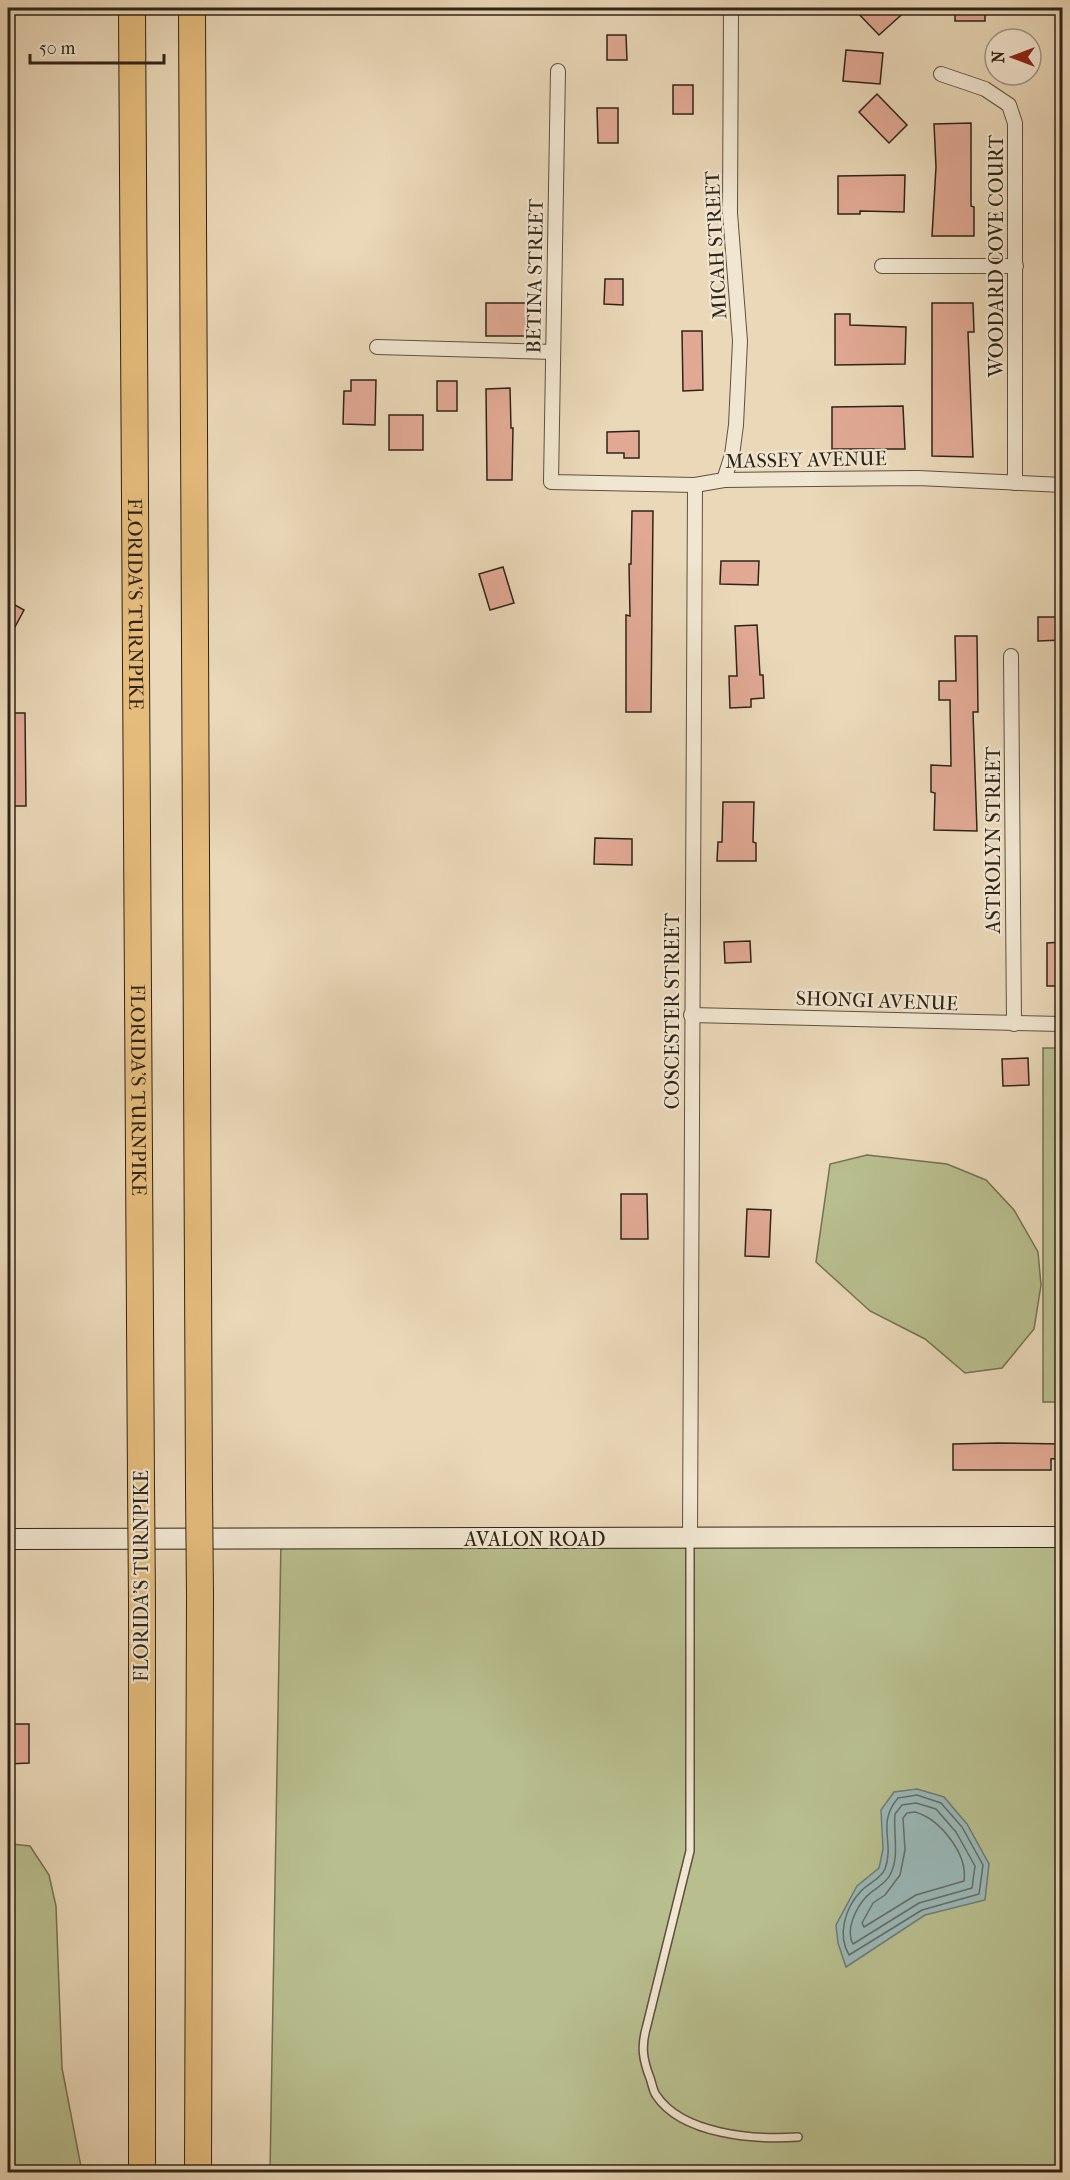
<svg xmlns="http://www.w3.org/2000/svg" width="1070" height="2180" font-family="'IM FELL French Canon',serif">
<rect width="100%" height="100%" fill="#ead8b8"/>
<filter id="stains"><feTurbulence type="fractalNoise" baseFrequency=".00333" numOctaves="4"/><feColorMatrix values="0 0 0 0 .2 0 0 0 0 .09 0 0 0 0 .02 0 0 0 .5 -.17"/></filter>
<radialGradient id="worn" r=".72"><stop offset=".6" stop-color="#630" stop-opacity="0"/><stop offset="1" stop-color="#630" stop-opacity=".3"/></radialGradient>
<g fill="#b8be8e" stroke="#747153" stroke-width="1.5">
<rect x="1043" y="1048" width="19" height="354"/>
<polygon points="867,1155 947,1164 986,1180 1014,1210 1038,1252 1041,1285 1034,1329 1002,1368 965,1373 925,1339 870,1311 816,1262 830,1164"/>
<polygon points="1062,1537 1062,2172 270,2172 281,1540"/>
<polygon points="12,1844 30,1846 49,1875 56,1906 62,2068 82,2172 8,2172 8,1849"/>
</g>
<polygon fill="#9ab8b7" stroke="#6f7d77" stroke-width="1.5" points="917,1789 944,1797 967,1824 989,1864 985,1900 925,1915 846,1967 838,1943 836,1925 857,1886 879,1868 883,1849 881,1810 894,1792"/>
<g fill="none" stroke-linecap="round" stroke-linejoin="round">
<g stroke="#646e68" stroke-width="1.5">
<path d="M917 1795 941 1803 962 1827 983 1865 979 1894 922 1910 849 1955C837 1935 845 1908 861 1891 868 1883 880 1880 885 1869 895 1842 876 1824 898 1798Z"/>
<path d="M916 1803 936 1809 956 1832 975 1866 972 1888 919 1903 853 1944C845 1930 856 1908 866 1897 873 1889 885 1885 890 1875 900 1857 893 1833 895 1814L902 1805Z"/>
<path d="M915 1812C940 1819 968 1854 964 1881L916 1895 864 1927 862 1923 873 1903 885 1895 900 1875 905 1850 903 1818 907 1813Z"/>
</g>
</g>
<g fill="#e1a994" stroke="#2f2418" stroke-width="1.5">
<polygon points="853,8 909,8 879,35"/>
<rect x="955" y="8" width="30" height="13"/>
<polygon points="607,35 626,35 627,60 607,60"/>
<polygon points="846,50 883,53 880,84 843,81"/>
<rect x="673" y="85" width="20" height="29"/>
<polygon points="877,94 907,125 889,143 859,112"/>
<polygon points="597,108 618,108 618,143 598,143"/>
<polygon points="971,123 971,206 974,207 974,236 932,236 936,167 934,124"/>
<polygon points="905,175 904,212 860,211 860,214 838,214 838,176"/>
<polygon points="605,279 623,279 623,305 604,304"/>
<rect x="486" y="303" width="40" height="33"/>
<polygon points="932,303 973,303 974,332 968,332 973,457 932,456"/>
<polygon points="835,314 850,314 850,325 906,327 905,364 835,365"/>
<polygon points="682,331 702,331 703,390 683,391"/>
<polygon points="351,380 376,380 375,425 343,424 344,391 351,391"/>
<rect x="437" y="381" width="20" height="30"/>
<polygon points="510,388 511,428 513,428 512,480 487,480 486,389"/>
<polygon points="903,406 905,449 832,449 832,407"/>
<rect x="389" y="415" width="34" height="35"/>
<polygon points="639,431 639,458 624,458 624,453 607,453 607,432"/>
<polygon points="632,511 653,511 651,712 626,712 626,615 630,616 629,564 631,564"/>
<polygon points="721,561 759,561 758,585 720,584"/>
<polygon points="503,567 514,603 490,610 479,574"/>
<polygon points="8,601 24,610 8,640"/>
<polygon points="1038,617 1062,617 1062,640 1038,641"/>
<polygon points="757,625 760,675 763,675 764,698 751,699 751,707 730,708 729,676 737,676 735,626"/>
<polygon points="955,636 977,636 978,712 973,712 977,831 934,830 935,793 931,792 931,765 951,766 950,700 939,700 939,681 956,681"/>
<polygon points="8,713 25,713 26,806 8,806"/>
<polygon points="723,802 754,802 753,842 756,843 756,861 717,861 718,842 722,842"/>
<polygon points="595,838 632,839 632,865 594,864"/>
<polygon points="750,941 751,962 725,963 724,942"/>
<polygon points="1062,942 1062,986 1047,986 1047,943"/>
<polygon points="1028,1058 1029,1085 1003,1086 1002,1059"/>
<polygon points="621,1194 647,1194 648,1239 621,1239"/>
<polygon points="747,1209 771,1210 769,1257 745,1256"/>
<polygon points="998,1443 1062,1444 1062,1458 1051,1459 1051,1470 953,1470 953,1444"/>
<polygon points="8,1724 29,1724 29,1763 8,1764"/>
</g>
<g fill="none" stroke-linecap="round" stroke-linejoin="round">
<g stroke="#5e5140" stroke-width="10">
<path id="lane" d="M690 1540V1851L646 2029C641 2047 643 2060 650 2078 652 2083 653 2091 656 2095 682 2135 756 2140 798 2137"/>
</g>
<g stroke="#5e5140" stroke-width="16">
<g id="street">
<polyline points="558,71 551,482 695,485 724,480 918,478 1062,485"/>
<polyline points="941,74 985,89 1009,105 1015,123 1015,483"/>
<polyline points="882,266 1016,266"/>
<polyline points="377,347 553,352"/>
<polyline points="724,480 732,455 736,425 740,341 730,213 731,8"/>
<polyline points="1011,656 1014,1024"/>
<polyline points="691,1015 1062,1024"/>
<polyline points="690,1538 695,485"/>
</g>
</g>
<g stroke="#2f2418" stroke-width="22">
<polyline id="secondary" points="8,1539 1062,1537"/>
</g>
<g stroke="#2f2418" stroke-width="28">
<g id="highway">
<path id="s1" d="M132 8 141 1485"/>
<polyline points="192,8 199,1488"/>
<polyline points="142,2172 142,1600"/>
<polyline points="198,2172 200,1596"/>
</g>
</g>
<use href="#lane" stroke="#f1e6d1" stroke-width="7"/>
<use href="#street" stroke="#f1e6d1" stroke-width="14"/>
<use href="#secondary" stroke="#f1e6d1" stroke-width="20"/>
<use href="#highway" stroke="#e5bc7c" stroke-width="26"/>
<g stroke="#2f2418" stroke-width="28" stroke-linecap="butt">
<g id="highway-bridge">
<polyline points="141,1485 142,1600"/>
<polyline points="199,1488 200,1596"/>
</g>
</g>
<use href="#highway-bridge" stroke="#e5bc7c" stroke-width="26"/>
</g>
<g text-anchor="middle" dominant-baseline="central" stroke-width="4.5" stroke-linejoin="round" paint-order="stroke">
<g font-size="20" fill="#2f2418" stroke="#f1e6d1">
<text transform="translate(716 245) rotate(-93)">MICAH STREET</text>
<text transform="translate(996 256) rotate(-90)">WOODARD COVE COURT</text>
<text transform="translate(535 276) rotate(-89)">BETINA STREET</text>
<text transform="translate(806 460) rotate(-1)">MASSEY AVENUE</text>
<text stroke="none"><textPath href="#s1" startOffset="596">FLORIDA'S TURNPIKE</textPath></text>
<text transform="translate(993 840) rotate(-90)">ASTROLYN STREET</text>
<text transform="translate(877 1001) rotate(2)">SHONGI AVENUE</text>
<text transform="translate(672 1011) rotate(-90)">COSCESTER STREET</text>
<text stroke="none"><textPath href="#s1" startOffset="1082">FLORIDA'S TURNPIKE</textPath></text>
<text x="535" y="1539">AVALON ROAD</text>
<text transform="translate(141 1576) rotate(-90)">FLORIDA'S TURNPIKE</text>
</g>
</g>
<rect width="1070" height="2180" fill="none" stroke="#ead8b8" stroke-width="30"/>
<rect x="9" y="9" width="1052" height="2162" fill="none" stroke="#2f2418" stroke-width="3"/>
<rect x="15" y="15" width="1040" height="2150" fill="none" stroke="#2f2418" stroke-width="1.5"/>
<g transform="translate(1013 57) rotate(270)"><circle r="28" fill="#f1e6d1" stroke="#a39887" stroke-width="1.5"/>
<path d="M0-4.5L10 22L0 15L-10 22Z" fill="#8f2418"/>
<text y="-9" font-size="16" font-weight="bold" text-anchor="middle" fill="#2f2418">N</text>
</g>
<path d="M30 54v9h134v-9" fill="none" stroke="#2f2418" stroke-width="3"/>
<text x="39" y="54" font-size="18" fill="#2f2418" stroke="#f1e6d1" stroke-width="4.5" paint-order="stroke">50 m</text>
<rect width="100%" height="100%" filter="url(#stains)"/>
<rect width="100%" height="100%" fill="url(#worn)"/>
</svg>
